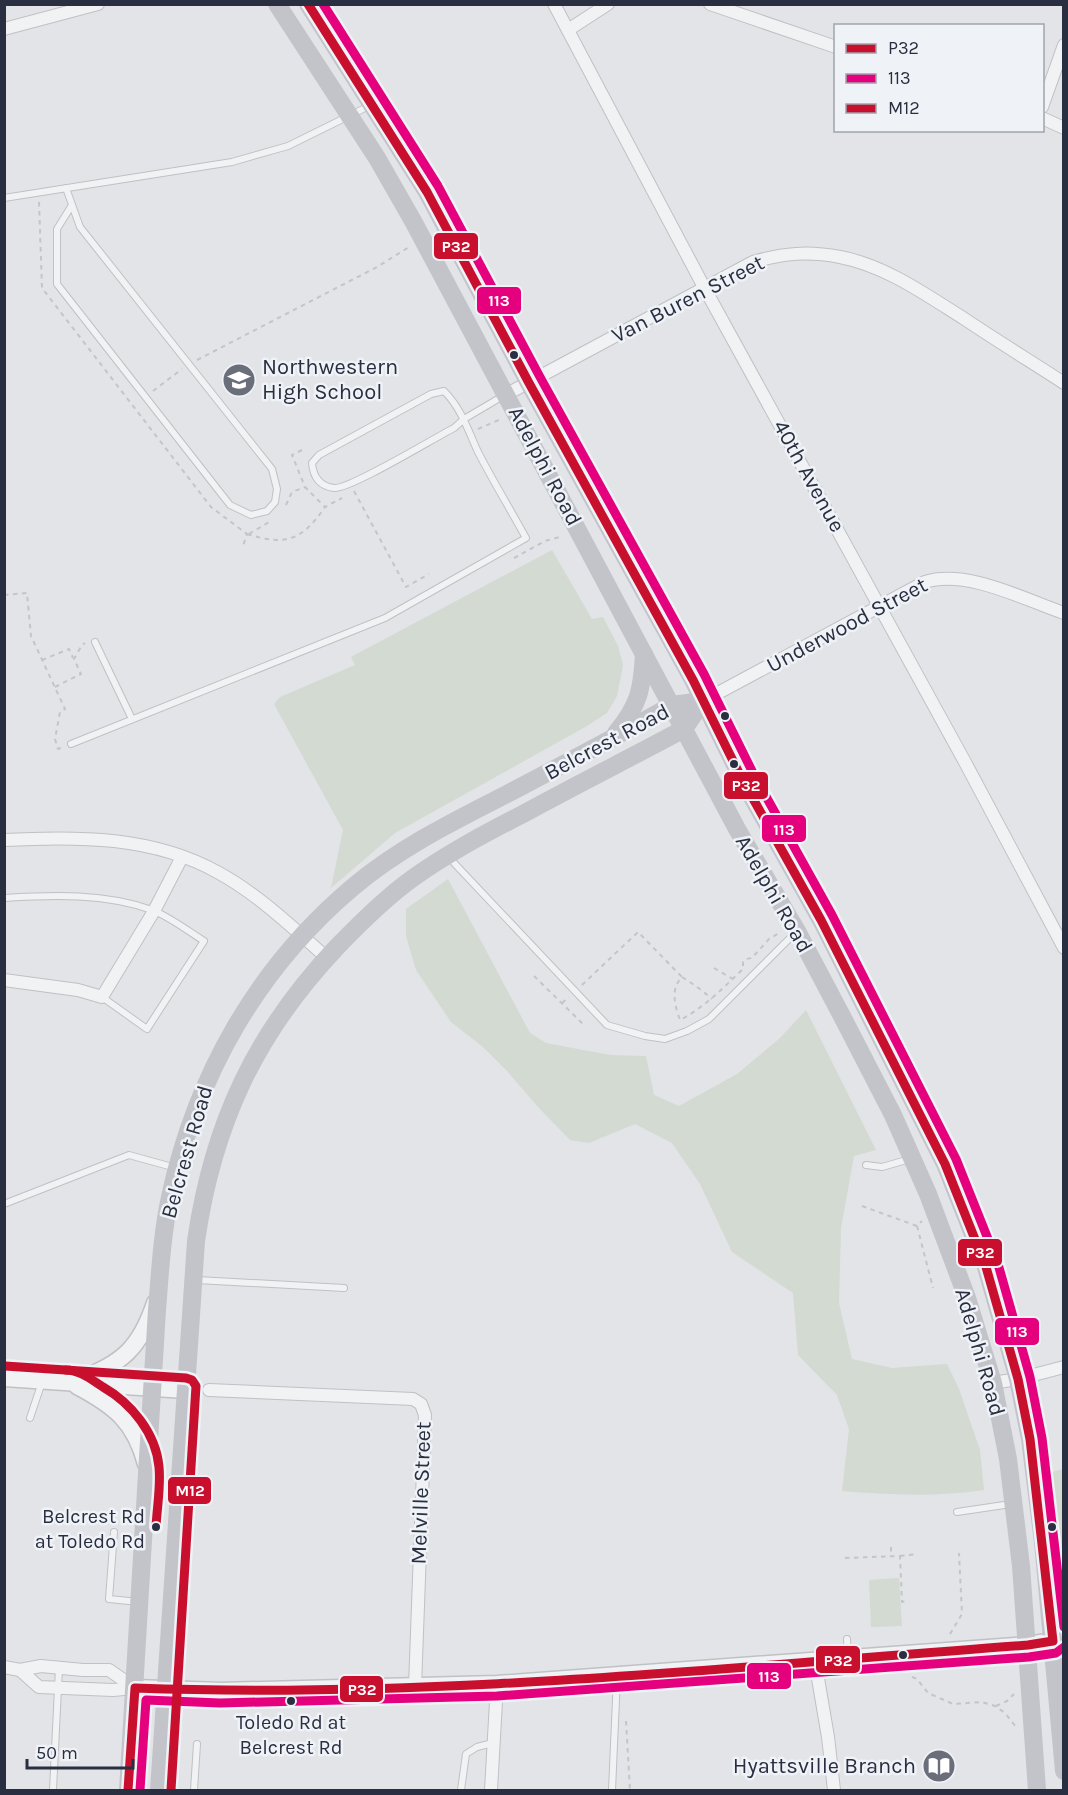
<svg xmlns="http://www.w3.org/2000/svg" width="1068" height="1795" font-family="Karla,sans-serif">
<rect width="100%" height="100%" fill="#e2e4e7"/>
<g fill="#d2dad2">
<polygon points="552,550 592,619 603,617 618,646 623,665 617,696 607,713 587,726 395,833 331,888 343,830 274,704 280,697 355,665 351,657"/>
<path d="M448 879 530 1033 546 1043 610 1055 646 1056 654 1095 679 1106 737 1074 780 1038 806 1010 876 1150 854 1156 841 1228 839 1303 852 1359 892 1368 947 1364 959 1389 980 1450 984 1490C937 1497 889 1495 842 1491L849 1429 837 1395 798 1355 793 1293 732 1252 700 1184 672 1143 635 1124 589 1143 570 1140 538 1107 507 1071 483 1047 451 1022 416 970 406 936V909Z"/>
<polygon points="1063,1469 1064,1669 1035,1477"/>
<polygon points="899,1578 902,1626 871,1627 869,1580"/>
</g>
<g fill="none" stroke-linecap="round" stroke-linejoin="round">
<g stroke="#bfc1c4" stroke-width="8">
<g id="service">
<polyline points="66,188 80,227 272,469 277,489 275,502 267,511 251,515 230,505 57,284 57,229 72,205"/>
<polyline points="4,198 232,162 288,146 369,106"/>
<polyline points="95,642 132,719"/>
<path d="M71 744 385 618 526 538C510 509 493 481 478 452 468 430 461 408 444 391L431 394 319 455 312 463C313 476 319 486 334 488 349 490 434 438 454 428L464 419 503 396"/>
<polyline points="449,856 455,864 607,1025 645,1036 665,1039 687,1031 709,1019 795,933"/>
<path d="M4 898C53 895 105 893 152 910 170 917 188 931 204 941L147 1029 102 997"/>
<polyline points="866,1165 882,1167 910,1159"/>
<polyline points="4,1204 129,1155 176,1168"/>
<polyline points="197,1280 344,1288"/>
<polyline points="30,1418 42,1382"/>
<polyline points="957,1512 1011,1504"/>
<polyline points="114,1532 109,1599 139,1602"/>
<polyline points="847,1639 848,1658"/>
<polyline points="53,1790 59,1668"/>
<polyline points="194,1790 197,1744"/>
<polyline points="461,1790 466,1754 477,1747 493,1743"/>
<polyline points="612,1790 617,1677"/>
</g>
</g>
<g stroke="#bfc1c4" stroke-width="14">
<g id="minor">
<polyline points="554,4 705,289 966,764 1064,948"/>
<polyline points="710,4 836,47"/>
<polyline points="4,29 98,4"/>
<polyline points="568,30 608,4"/>
<polyline points="1042,107 1064,45"/>
<polyline points="1042,118 1064,128"/>
<path d="M507 394 753 262C784 253 808 251 840 257 884 265 925 294 963 318 996 340 1030 361 1064 383"/>
<path d="M703 701 925 582C967 569 1023 599 1064 613"/>
<path d="M4 840C77 836 154 836 219 873 259 895 293 928 327 958"/>
<polyline points="4,980 78,990 102,997 154,911 182,857"/>
<polyline points="993,1383 1018,1379 1064,1367"/>
<polyline points="209,1390 413,1399 421,1404 425,1415 415,1687"/>
<polyline points="815,1661 828,1737 834,1790"/>
<polyline points="4,1667 20,1670 41,1666 83,1670 109,1670 135,1688"/>
<polyline points="20,1670 39,1687 113,1690 135,1688"/>
<polyline points="491,1790 497,1684"/>
</g>
</g>
<g stroke="#bfc1c4" stroke-width="19">
<g id="tertiary">
<polyline points="4,1378 185,1390"/>
<path d="M78 1380C122 1364 140 1348 155 1303"/>
<path d="M77 1386C115 1406 135 1422 146 1464"/>
<polyline points="135,1688 220,1691 497,1684 1028,1645 1053,1641"/>
</g>
</g>
<g stroke="#c3c5ca" stroke-width="2" stroke-dasharray="4.5 4.5" stroke-linecap="butt">
<polyline points="39,202 42,288 211,507 247,534 243,546"/>
<polyline points="197,360 377,267 409,247"/>
<polyline points="153,391 182,369"/>
<polyline points="478,429 501,419"/>
<polyline points="302,450 292,455 305,487 325,507 342,498"/>
<polyline points="354,491 406,587 429,574"/>
<polyline points="286,505 292,492 305,487"/>
<path d="M247 534C285 546 302 541 325 507"/>
<polyline points="249,534 269,522"/>
<polyline points="514,558 545,541 563,536"/>
<polyline points="4,595 27,593 31,636 65,709 60,712 55,739 58,749 63,747"/>
<polyline points="42,660 69,649 73,658"/>
<polyline points="55,687 81,674 74,659 82,645 85,643"/>
<polyline points="714,968 733,979"/>
<polyline points="534,976 584,1025"/>
<path d="M682 977C693 984 702 990 712 999"/>
<path d="M582 985 638 932 682 977C670 989 675 1006 680 1020 705 1007 723 988 743 969V962L746 959 752 958 769 939 779 933"/>
<polyline points="562,1003 569,997"/>
<polyline points="862,1206 917,1226 922,1221"/>
<polyline points="917,1226 933,1288"/>
<polyline points="891,1547 891,1556"/>
<polyline points="900,1556 918,1554"/>
<polyline points="845,1558 900,1556 902,1602 907,1601"/>
<polyline points="950,1634 962,1614 959,1553"/>
<polyline points="912,1677 917,1679 928,1693 953,1704 982,1702 995,1706 1005,1713 1016,1727"/>
<polyline points="996,1706 1007,1701 1014,1694"/>
<polyline points="626,1721 630,1790"/>
</g>
<use href="#service" stroke="#f1f2f3" stroke-width="6"/>
<use href="#minor" stroke="#f1f2f3" stroke-width="12"/>
<use href="#tertiary" stroke="#f1f2f3" stroke-width="16"/>
<g stroke="#c2c4c9" stroke-width="18">
<polyline points="277,4 377,158 413,221 737,829 797,931 845,1022 893,1115 928,1194 967,1298 993,1383 1008,1459 1021,1566 1037,1790"/>
<polyline points="308,4 427,192 529,383 693,680 742,779 821,920 945,1164 986,1267 1018,1379 1030,1439 1043,1542 1064,1771"/>
<path d="M616 733C639 705 642 690 644 654"/>
<path d="M128 1790C135 1679 142 1568 148 1457 151 1408 154 1359 157 1310 160 1273 162 1234 170 1197 196 1076 257 968 353 887 399 848 454 821 507 794 562 765 618 736 672 705L703 701"/>
<path d="M159 1790 196 1241C213 1124 255 1034 336 948 360 923 385 898 413 878 448 853 486 833 523 814 576 785 630 758 684 729L703 701"/>
</g>
<g stroke="#eff2f6" stroke-width="14">
<path id="bus-1" d="M128 1790 135 1688C433 1699 731 1667 1028 1645L1053 1641 1030 1439 1018 1379 986 1267 945 1164 821 920 742 779 693 680 529 383 427 192 308 4"/>
</g>
<g stroke="#eff2f6" stroke-width="14">
<g id="bus-2">
<polyline points="323,4 438,186 540,377 704,674 753,773 832,915 956,1159 998,1264 1030,1377 1042,1438 1064,1627"/>
<polyline points="140,1790 146,1700 220,1703 497,1696 1029,1657 1056,1653 1064,1647"/>
</g>
</g>
<g stroke="#eff2f6" stroke-width="14">
<g id="bus-3">
<polyline points="5,1366 186,1378 192,1380 196,1386 171,1790"/>
<path d="M66 1370C80 1370 92 1380 103 1387 131 1403 156 1433 159 1467 161 1486 157 1507 156 1527"/>
</g>
</g>
<use href="#bus-1" stroke="#c8102e" stroke-width="9"/>
<use href="#bus-2" stroke="#e5007d" stroke-width="9"/>
<use href="#bus-3" stroke="#c8102e" stroke-width="9"/>
</g>
<defs>
<g id="school-disc" transform="scale(1.725)"><circle r="9.5" fill="#6a6e7a" stroke="#eff2f6"/><path d="M0-5L7-2L0 1L-7-2ZM-4 1L0 2.5L4 1V4Q0 6-4 4Z" fill="#fff"/></g>
<g id="library-disc" transform="scale(1.725)"><circle r="9.5" fill="#6a6e7a" stroke="#eff2f6"/><path d="M-6-4Q-3-5.5-.7-3.5V5Q-3 3-6 4ZM6-4Q3-5.5 .7-3.5V5Q3 3 6 4Z" fill="#fff"/></g>
</defs>
<g fill-rule="evenodd">
<use href="#school-disc" x="239" y="380"/>
<use href="#library-disc" x="939" y="1766"/>
</g>
<g fill="#292f40" stroke="#eff2f6" stroke-width="2">
<circle cx="514" cy="355" r="5"/>
<circle cx="725" cy="716" r="5"/>
<circle cx="734" cy="764" r="5"/>
<circle cx="156" cy="1527" r="5"/>
<circle cx="1052" cy="1527" r="5"/>
<circle cx="903" cy="1655" r="5"/>
<circle cx="291" cy="1701" r="5"/>
</g>
<g text-anchor="middle" dominant-baseline="central" stroke-width="5" stroke-linejoin="round" paint-order="stroke">
<g font-size="20" fill="#292f40" stroke="#eff2f6" text-anchor="end">
<text x="145" y="1516">Belcrest Rd<tspan x="145" dy="25">at Toledo Rd</tspan></text>
<text x="291" y="1722" text-anchor="middle">Toledo Rd at<tspan x="291" dy="25">Belcrest Rd</tspan></text>
</g>
<g font-size="22" fill="#292f40" stroke="#eff2f6">
<text transform="translate(688 299) rotate(-27)">Van Buren Street</text>
<text transform="translate(545 466) rotate(62)">Adelphi Road</text>
<text transform="translate(809 476) rotate(61)">40th Avenue</text>
<text transform="translate(847 625) rotate(-28)">Underwood Street</text>
<text transform="translate(607 742) rotate(-28)">Belcrest Road</text>
<text transform="translate(774 894) rotate(60)">Adelphi Road</text>
<text transform="translate(187 1152) rotate(-74)">Belcrest Road</text>
<text transform="translate(980 1352) rotate(74)">Adelphi Road</text>
<text transform="translate(421 1493) rotate(-88)">Melville Street</text>
</g>
<g font-size="22" fill="#292f40" stroke="#eff2f6" text-anchor="start">
<text x="262" y="367">Northwestern<tspan x="262" dy="25">High School</tspan></text>
<text x="916" y="1766" text-anchor="end">Hyattsville Branch</text>
</g>
</g>
<g stroke="#eff2f6" stroke-width="2">
<rect x="433" y="232" width="46" height="28" rx="6" fill="#c8102e"/>
<rect x="476" y="286" width="46" height="29" rx="6" fill="#e5007d"/>
<rect x="723" y="771" width="46" height="29" rx="6" fill="#c8102e"/>
<rect x="761" y="814" width="46" height="29" rx="6" fill="#e5007d"/>
<rect x="957" y="1238" width="46" height="29" rx="6" fill="#c8102e"/>
<rect x="994" y="1317" width="46" height="29" rx="6" fill="#e5007d"/>
<rect x="167" y="1476" width="45" height="29" rx="6" fill="#c8102e"/>
<rect x="815" y="1645" width="46" height="29" rx="6" fill="#c8102e"/>
<rect x="746" y="1662" width="46" height="28" rx="6" fill="#e5007d"/>
<rect x="339" y="1675" width="45" height="28" rx="6" fill="#c8102e"/>
</g>
<g font-size="16" text-anchor="middle" font-weight="bold" fill="#fff">
<text x="456" y="252">P32</text>
<text x="499" y="306">113</text>
<text x="746" y="791">P32</text>
<text x="784" y="835">113</text>
<text x="980" y="1258">P32</text>
<text x="1017" y="1337">113</text>
<text x="190" y="1496">M12</text>
<text x="838" y="1666">P32</text>
<text x="769" y="1682">113</text>
<text x="362" y="1695">P32</text>
</g>
<rect width="1068" height="1795" fill="none" stroke="#292f40" stroke-width="12"/>
<rect x="834" y="24" width="210" height="108" fill="#eff2f6" stroke="#a0a4ad" stroke-width="1.5"/>
<rect x="846" y="44" width="30" height="9" fill="#c8102e" stroke="#a0a4ad" stroke-width="1.5"/>
<text x="888" y="54" font-size="18" fill="#292f40">P32</text>
<rect x="846" y="74" width="30" height="9" fill="#e5007d" stroke="#a0a4ad" stroke-width="1.5"/>
<text x="888" y="84" font-size="18" fill="#292f40">113</text>
<rect x="846" y="104" width="30" height="9" fill="#c8102e" stroke="#a0a4ad" stroke-width="1.5"/>
<text x="888" y="114" font-size="18" fill="#292f40">M12</text>
<path d="M27 1759v9h106v-9" fill="none" stroke="#292f40" stroke-width="3"/>
<text x="36" y="1759" font-size="18" fill="#292f40" stroke="#eff2f6" stroke-width="4.5" paint-order="stroke">50 m</text>
</svg>
